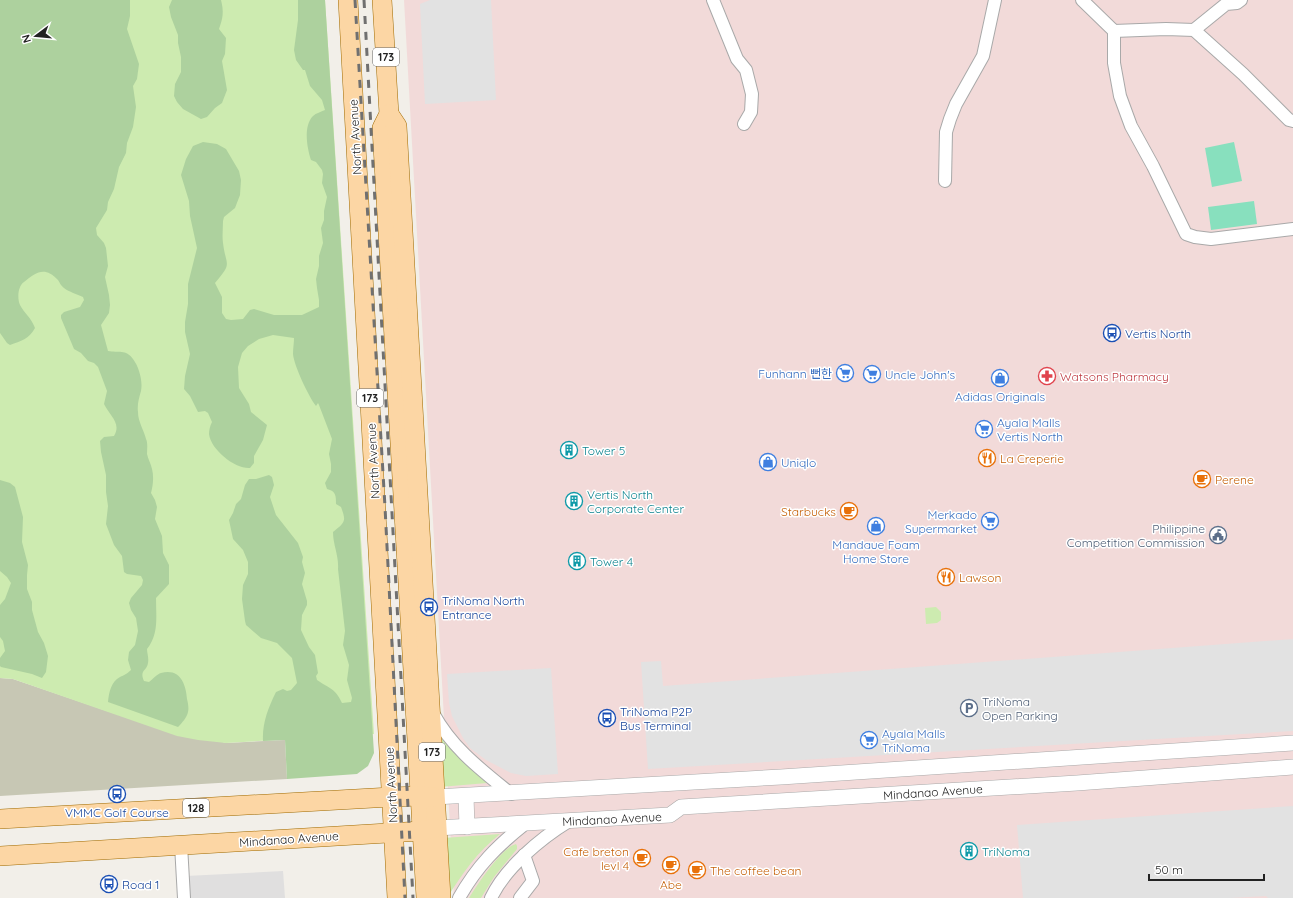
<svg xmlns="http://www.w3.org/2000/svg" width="1293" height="898" font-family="Quicksand,'Noto Sans KR',sans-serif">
<rect width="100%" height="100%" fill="#f2efe9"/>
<polygon fill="#e0dfdf" points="283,871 285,898 187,898 186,876"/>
<polygon fill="#f2dad9" points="404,0 1293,0 1293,898 454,898"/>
<polygon fill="#c7c7b4" points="0,678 13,679 107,711 226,743 285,740 287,779 0,796"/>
<g fill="#cdebb0">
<polygon points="97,0 325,0 374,734 226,743 198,740 177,736 13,679 0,678 0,261"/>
<polygon points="936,607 941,612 941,620 937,623 926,624 925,608"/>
<polygon points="437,733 487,783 440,787"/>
<path d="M500 834C477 852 462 874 447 898L443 838Z"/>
<path d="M516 844 517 846V849L494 877 481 898H469C477 885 501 848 516 844Z"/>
</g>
<g fill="#add19e">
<path d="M0 0H130V16L127 29 139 64 137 79 133 86 136 107 133 127 127 143 126 153 119 167 114 189 108 202 107 210 96 228 97 235 104 243 106 248 108 266 105 277 109 295 110 305 109 313 101 325 108 351C118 353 126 349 133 359 139 367 143 381 141 391 139 398 137 405 138 412 138 422 144 430 146 439 148 443 147 449 147 454 148 459 151 464 152 469 154 477 153 485 151 493L155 500 157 507 155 519 162 536 163 553 169 565V584L156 598C156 617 159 634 147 649 147 653 149 658 148 663 147 671 139 670 144 681L149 682C153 679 157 674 161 673 180 668 186 684 187 699 188 703 189 708 188 712 187 717 182 723 178 727L108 702C109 692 111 682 120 677 124 675 127 674 131 670L128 660 129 652 135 645 138 631 136 618 131 610 129 603 131 598 142 585 143 580 141 576 127 574 124 572 122 556 114 545 106 524 108 506 106 492V475L101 452 100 441 104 437 114 436C122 423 109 415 104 404L107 391 98 367 94 363 88 361 81 353 74 349 61 318V315L64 312 80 307 84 300 83 297C77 294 69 292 64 288 61 286 60 283 58 280 45 266 36 272 24 282 18 286 17 298 20 305 24 313 31 317 35 328 29 339 21 341 10 345L7 343 0 333Z"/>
<path d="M172 0H221C224 12 223 18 219 29L226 38 225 54 222 61 227 90 222 103 215 108 207 117 201 119 183 109 177 102 174 96 175 84 181 72V57L178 43V35L171 17 169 7Z"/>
<path d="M298 0H325L374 753 368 766 357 774 287 779 285 740 263 741C262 724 268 708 276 692L283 689 287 691 291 690 297 683 292 658 277 643 261 638 246 625 245 621 242 599 243 585 248 574V562L243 550 233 539 229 520 233 513 236 504 241 499 245 485 249 479H256L269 475 272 477 274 485 270 497 276 515 298 543 303 557 302 562 305 573 302 584 307 601V605L302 615 301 630 309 647 315 655 318 673 316 676 317 680C330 689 335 688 342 703L351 702 352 698 347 680 349 665 343 645 345 631 338 569C339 556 333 545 333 532 346 522 346 521 341 507L336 504C336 496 336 491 327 489L325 483 331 472V464L329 454 332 439 319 405 318 403 316 406C309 397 294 366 293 354 293 348 294 343 294 338L273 335 259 339 248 346 242 353 238 367 239 388 249 404 251 412 267 425 263 440 254 456V463L250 468C235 469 211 450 209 434 209 430 210 426 212 422L208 413 205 411 198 412 190 396 184 389 185 376 190 354 185 332V322L188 304V284L197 248 190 216 189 201 181 175 186 159 193 146 203 142 217 144 226 149 239 171 241 180 240 195 235 208 224 217 223 221C223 228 222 236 223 243 226 267 233 262 215 283L222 297V313L226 319 231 320 243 319 250 310 254 309 274 315H302L319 307V300L317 288 316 279 319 266V256L323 243 321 228 324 220V211L327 197 322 183 323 174 322 170 316 162 311 160C307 148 303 126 313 116 316 113 321 112 325 110L322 100 310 86 305 70H303L296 60 294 50 298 20Z"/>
<polygon points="0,480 10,483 15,487 23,517 22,542 28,565 27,575 27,589 32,602 32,610 38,632 44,643 48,656 46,672 42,678 32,674 1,667 0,666 0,658 5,651 3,641 0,637 0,605 5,599 11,583 7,577 0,571"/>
</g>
<g fill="#88e0be">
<polygon points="1234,142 1242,181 1212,187 1205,148"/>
<polygon points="1254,201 1257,224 1211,230 1208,207"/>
</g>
<g fill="#e2e2e2">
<polygon points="430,0 491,0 496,100 425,104 420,4"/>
<polygon points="1293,639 1293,731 648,769 641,662 661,661 663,686"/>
<polygon points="551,668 558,774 526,776 511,773 486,760 470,748 463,738 452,716 449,703 447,674"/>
<polygon points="1293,806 1293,898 1268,898 1266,896 1231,898 1023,898 1017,825"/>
</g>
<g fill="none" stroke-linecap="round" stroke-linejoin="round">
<g stroke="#a9a9a9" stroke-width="14">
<g id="minor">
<polyline points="713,0 737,59 746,70 752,94 751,112 744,124"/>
<polyline points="1082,0 1114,31 1166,29 1194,30 1243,74 1289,120 1293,121"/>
<polyline points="1194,30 1226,4 1237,3 1241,0"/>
<polyline points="1114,31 1114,63 1120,96 1131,126 1153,166 1186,234 1195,237 1211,239 1293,229"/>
<polyline points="945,181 946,132 950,119 956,104 983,56 995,0"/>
<path d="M433 713C452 748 480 769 511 794"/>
<polyline points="181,845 184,898"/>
<path d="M459 898C477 866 497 846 526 823"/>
<path d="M491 898C505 868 541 838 569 821"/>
<polyline points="520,898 533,881 524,855"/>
</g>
</g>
<g stroke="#a9a9a9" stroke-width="16">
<g id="tertiary">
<polyline points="466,796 467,827"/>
<polyline points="435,797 781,777 1293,743"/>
<polyline points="436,828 670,815 681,807 1077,783 1293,767"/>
</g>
</g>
<g stroke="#a06b00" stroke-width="20">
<g id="primary">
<polyline points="348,0 397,898"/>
<polyline points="382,0 389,114 382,128 426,898"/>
<polyline points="389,114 397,126 441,898"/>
<polyline points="0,819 391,797 420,796 433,797"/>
<polyline points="0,856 421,831 434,828"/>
</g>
</g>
<use href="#minor" stroke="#fff" stroke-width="12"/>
<use href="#tertiary" stroke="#fff" stroke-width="15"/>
<use href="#primary" stroke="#fcd6a4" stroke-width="19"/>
<g stroke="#707070" stroke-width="3" stroke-dasharray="8 8" stroke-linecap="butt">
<polyline points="355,0 385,507 405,898"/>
<polyline points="364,0 413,898"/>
</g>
</g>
<defs>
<g id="bus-ring" transform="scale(0.9)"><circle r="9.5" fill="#fff" stroke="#1a4fb4" stroke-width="1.5"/><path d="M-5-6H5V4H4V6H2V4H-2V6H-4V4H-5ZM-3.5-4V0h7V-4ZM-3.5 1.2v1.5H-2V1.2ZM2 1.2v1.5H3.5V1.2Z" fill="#1a4fb4"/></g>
<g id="supermarket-ring" transform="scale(0.9)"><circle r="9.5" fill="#fff" stroke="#3f7fe0" stroke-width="1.5"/><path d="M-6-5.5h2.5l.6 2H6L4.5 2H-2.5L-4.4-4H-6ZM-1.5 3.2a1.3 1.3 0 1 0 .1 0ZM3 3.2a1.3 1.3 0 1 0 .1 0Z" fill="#3f7fe0"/></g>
<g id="pharmacy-ring" transform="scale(0.9)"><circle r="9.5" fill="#fff" stroke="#e0444e" stroke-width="1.5"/><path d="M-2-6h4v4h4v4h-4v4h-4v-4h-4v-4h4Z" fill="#e0444e"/></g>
<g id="shop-ring" transform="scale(0.9)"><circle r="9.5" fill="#fff" stroke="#3f7fe0" stroke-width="1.5"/><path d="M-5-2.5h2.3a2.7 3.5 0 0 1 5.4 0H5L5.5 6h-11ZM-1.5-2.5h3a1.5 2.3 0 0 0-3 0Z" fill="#3f7fe0"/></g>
<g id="building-ring" transform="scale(0.9)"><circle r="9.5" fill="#fff" stroke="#0f9aa8" stroke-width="1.5"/><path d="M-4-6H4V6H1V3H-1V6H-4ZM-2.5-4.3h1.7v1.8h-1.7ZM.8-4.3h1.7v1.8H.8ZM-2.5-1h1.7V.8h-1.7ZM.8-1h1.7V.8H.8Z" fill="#0f9aa8"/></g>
<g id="restaurant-ring" transform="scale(0.9)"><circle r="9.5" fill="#fff" stroke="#e8710a" stroke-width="1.5"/><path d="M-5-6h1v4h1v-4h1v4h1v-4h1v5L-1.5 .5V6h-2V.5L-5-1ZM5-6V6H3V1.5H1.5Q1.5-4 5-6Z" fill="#e8710a"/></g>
<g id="cafe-ring" transform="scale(0.9)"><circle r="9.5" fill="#fff" stroke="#e8710a" stroke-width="1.5"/><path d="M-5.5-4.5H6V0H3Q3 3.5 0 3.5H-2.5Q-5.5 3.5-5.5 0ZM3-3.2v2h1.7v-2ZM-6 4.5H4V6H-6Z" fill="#e8710a"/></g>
<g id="civic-ring" transform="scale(0.9)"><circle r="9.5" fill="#fff" stroke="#5c6f8a" stroke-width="1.5"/><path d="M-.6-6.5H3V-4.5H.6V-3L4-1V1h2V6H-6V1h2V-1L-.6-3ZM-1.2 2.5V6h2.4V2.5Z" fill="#5c6f8a"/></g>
<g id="parking-ring" transform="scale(0.9)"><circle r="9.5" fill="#fff" stroke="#5c6f8a" stroke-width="1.5"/><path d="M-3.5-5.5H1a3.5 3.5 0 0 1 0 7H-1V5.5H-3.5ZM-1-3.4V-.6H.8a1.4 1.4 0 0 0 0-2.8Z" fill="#5c6f8a"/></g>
</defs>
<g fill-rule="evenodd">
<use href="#bus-ring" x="1112" y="333"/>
<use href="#supermarket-ring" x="845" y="373"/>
<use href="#supermarket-ring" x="872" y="374"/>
<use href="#pharmacy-ring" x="1047" y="376"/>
<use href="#shop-ring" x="1000" y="378"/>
<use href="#supermarket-ring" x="984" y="429"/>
<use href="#building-ring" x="569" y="450"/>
<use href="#restaurant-ring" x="987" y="458"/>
<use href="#shop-ring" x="768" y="462"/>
<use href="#cafe-ring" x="1202" y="479"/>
<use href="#building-ring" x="574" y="501"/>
<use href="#cafe-ring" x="849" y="511"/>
<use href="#supermarket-ring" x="990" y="521"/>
<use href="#shop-ring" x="876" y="526"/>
<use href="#civic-ring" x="1218" y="535"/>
<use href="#building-ring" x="577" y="561"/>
<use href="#restaurant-ring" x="946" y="577"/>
<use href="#bus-ring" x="429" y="607"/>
<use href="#parking-ring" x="969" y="708"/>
<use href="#bus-ring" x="607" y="718"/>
<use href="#supermarket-ring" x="869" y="740"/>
<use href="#bus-ring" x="117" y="794"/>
<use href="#building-ring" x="969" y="851"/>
<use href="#cafe-ring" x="642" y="858"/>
<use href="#cafe-ring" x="671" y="865"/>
<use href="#cafe-ring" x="697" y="870"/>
<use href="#bus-ring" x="109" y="884"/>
</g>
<g text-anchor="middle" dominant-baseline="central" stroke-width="3" stroke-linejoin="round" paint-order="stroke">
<g fill="#fff" stroke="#646464" stroke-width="1">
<rect x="373" y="48" width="26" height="18" rx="3"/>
<rect x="357" y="389" width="26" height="18" rx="3"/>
<rect x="419" y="743" width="26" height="18" rx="3"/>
<rect x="183" y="799" width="26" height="18" rx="3"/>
</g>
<g font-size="11" font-weight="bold" fill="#222">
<text x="386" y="57">173</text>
<text x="370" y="398">173</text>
<text x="432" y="752">173</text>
<text x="196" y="808">128</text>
</g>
<g font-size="12" fill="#222" stroke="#fff">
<text transform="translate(355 137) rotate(-93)">North Avenue</text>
<text transform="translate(373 461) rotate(-93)">North Avenue</text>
<text transform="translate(391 785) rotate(-93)">North Avenue</text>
<text transform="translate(933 792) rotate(-4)">Mindanao Avenue</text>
<text transform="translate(612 819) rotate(-3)">Mindanao Avenue</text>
<text transform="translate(289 839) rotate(-4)">Mindanao Avenue</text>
</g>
<g font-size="12" fill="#164399" stroke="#fff" text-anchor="start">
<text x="1125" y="333">Vertis North</text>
<text x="442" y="600">TriNoma North<tspan x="442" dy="14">Entrance</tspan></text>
<text x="620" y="711">TriNoma P2P<tspan x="620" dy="14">Bus Terminal</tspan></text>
<text x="117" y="812" text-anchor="middle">VMMC Golf Course</text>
<text x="122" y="884">Road 1</text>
</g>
<g font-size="12" fill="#366cbe" stroke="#fff" text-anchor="start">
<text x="832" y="373" text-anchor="end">Funhann 뻔한</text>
<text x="885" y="374">Uncle John's</text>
<text x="1000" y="396" text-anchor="middle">Adidas Originals</text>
<text x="997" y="422">Ayala Malls<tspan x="997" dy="14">Vertis North</tspan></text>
<text x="781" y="462">Uniqlo</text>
<text x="977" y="514" text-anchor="end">Merkado<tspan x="977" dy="14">Supermarket</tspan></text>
<text x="876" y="544" text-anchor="middle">Mandaue Foam<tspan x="876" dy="14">Home Store</tspan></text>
<text x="882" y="733">Ayala Malls<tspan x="882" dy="14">TriNoma</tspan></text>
</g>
<g font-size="12" fill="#be3a42" stroke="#fff" text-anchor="start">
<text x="1060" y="376">Watsons Pharmacy</text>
</g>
<g font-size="12" fill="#0d838f" stroke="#fff" text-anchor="start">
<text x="582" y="450">Tower 5</text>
<text x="587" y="494">Vertis North<tspan x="587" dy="14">Corporate Center</tspan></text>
<text x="590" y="561">Tower 4</text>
<text x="982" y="851">TriNoma</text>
</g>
<g font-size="12" fill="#c56008" stroke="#fff" text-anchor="start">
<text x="1000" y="458">La Creperie</text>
<text x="1215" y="479">Perene</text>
<text x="836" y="511" text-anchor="end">Starbucks</text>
<text x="959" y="577">Lawson</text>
<text x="629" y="851" text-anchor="end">Cafe breton<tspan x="629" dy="14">levl 4</tspan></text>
<text x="710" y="870">The coffee bean</text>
<text x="671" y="884" text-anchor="middle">Abe</text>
</g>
<g font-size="12" fill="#4e5e75" stroke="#fff" text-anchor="end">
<text x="1205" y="528">Philippine<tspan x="1205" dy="14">Competition Commission</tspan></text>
<text x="982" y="701" text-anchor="start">TriNoma<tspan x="982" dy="14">Open Parking</tspan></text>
</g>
</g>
<g transform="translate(36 36) rotate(254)" stroke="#ffffff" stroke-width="3" paint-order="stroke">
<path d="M0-3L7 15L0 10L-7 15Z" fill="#222222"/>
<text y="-6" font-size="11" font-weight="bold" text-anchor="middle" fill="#222222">N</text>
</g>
<path d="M1149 874v6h115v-6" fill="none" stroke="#222222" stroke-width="2"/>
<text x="1155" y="874" font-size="12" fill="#222222" stroke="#ffffff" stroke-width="3" paint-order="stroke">50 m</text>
</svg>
